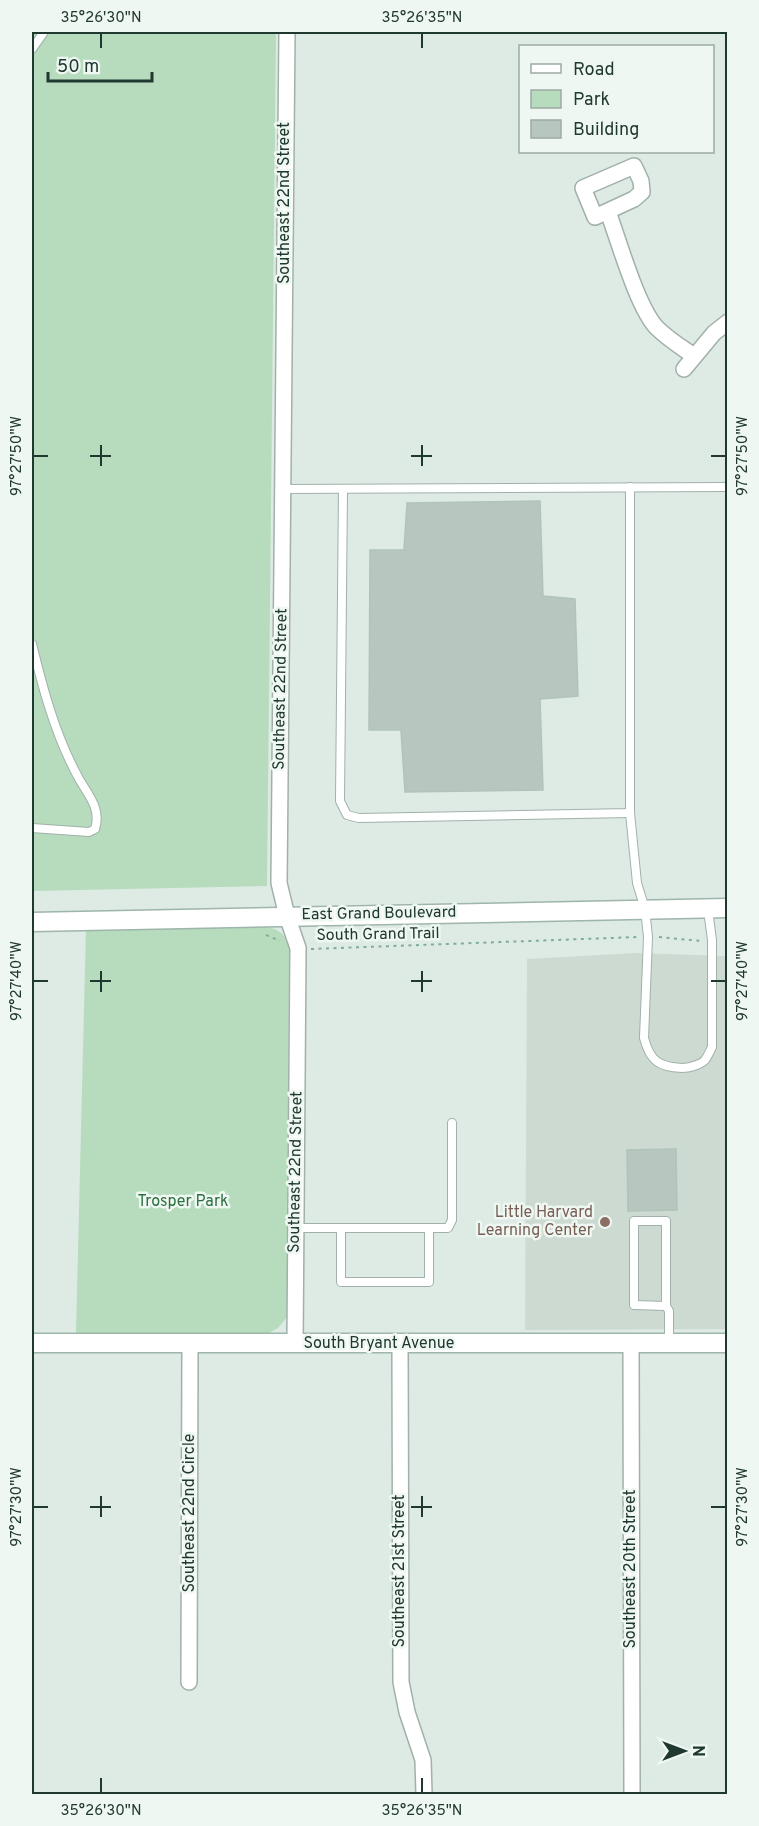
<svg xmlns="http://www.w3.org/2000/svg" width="759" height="1826" font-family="Overpass,sans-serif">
<rect width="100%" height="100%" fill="#deeae4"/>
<polygon fill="#cddad2" points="636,953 727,956 727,1329 525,1330 527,959"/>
<g fill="#b7dbbd">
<polygon points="32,32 276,32 267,886 32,891"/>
<path d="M260 925C274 928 284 931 289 945L287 1317 278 1328 267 1334 76 1333 86 928Z"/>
</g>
<g fill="#b7c7bf" stroke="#b1c3ba" stroke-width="1.5">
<polygon points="540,501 543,596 575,599 578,696 540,699 543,790 405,792 401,730 369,730 370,550 404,550 407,503"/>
<polygon points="676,1149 677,1210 628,1211 627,1150"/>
</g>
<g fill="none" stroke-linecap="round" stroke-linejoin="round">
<g stroke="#a1b1aa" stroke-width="10">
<g id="lane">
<polyline points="32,49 44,32"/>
<polyline points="283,489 728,487"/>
<polyline points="343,489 340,801 347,815 359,818 630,813 630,487"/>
<path d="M32 644C43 689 55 734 77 775 86 793 102 807 95 829L89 832 32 828"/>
<path d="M630 813 637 883 645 909 648 937 644 1038C650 1061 659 1067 682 1068 689 1068 700 1065 705 1060 708 1056 710 1051 712 1047V940L708 910"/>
<polyline points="296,1228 448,1228 452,1220 452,1123"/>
<polyline points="341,1229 341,1282 429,1282 429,1228"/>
<polyline points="666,1306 634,1305 634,1221 666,1221 666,1306 669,1311 669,1342"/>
</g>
</g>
<g stroke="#a1b1aa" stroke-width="18">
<g id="street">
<polyline points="287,32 279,883 287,916 298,948 295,1344"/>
<polygon points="634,166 641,181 642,192 634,199 595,217 583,188"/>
<path d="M608 212C619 241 637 307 657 328 668 339 681 347 694 356"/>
<polyline points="684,369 714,333 728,322"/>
<polyline points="400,1343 401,1682 407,1712 423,1760 424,1794"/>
<polyline points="631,1343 632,1794"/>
<polyline points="189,1682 190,1343"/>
</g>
</g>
<g stroke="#9eb5aa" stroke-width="21">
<g id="secondary">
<polyline points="32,922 728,908"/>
<polyline points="32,1343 728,1343"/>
</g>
</g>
<g stroke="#7fad9a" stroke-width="2" stroke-dasharray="3 4.5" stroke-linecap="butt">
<polyline points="266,935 280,941"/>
<polyline points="659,937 701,941"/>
<polyline points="311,949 638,937"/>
</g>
<use href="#lane" stroke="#fff" stroke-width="8"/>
<use href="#street" stroke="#fff" stroke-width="15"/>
<use href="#secondary" stroke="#fff" stroke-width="18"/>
</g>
<path fill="none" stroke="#203930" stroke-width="2" d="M101 33V48M422 33V48M101 445V466M422 445V466M33 456H48M90 456H111M411 456H432M711 456H726M101 971V992M422 971V992M33 981H48M90 981H111M411 981H432M711 981H726M101 1496V1517M422 1496V1517M33 1507H48M90 1507H111M411 1507H432M711 1507H726M101 1778V1793M422 1778V1793"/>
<circle fill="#8d6e63" stroke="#eff7f2" stroke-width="2" cx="605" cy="1222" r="6"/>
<g text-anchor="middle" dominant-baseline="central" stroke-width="5" stroke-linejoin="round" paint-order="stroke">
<g font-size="16" fill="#203930" stroke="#eff7f2">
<text transform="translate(285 203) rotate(-90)">Southeast 22nd Street</text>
<text transform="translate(281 689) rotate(-89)">Southeast 22nd Street</text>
<text transform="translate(379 914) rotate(-1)">East Grand Boulevard</text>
<text transform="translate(378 935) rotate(-1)">South Grand Trail</text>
<text transform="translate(296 1172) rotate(-89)">Southeast 22nd Street</text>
<text x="379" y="1344">South Bryant Avenue</text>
<text transform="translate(190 1513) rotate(-90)">Southeast 22nd Circle</text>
<text transform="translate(631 1569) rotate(-90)">Southeast 20th Street</text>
<text transform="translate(400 1571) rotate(-90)">Southeast 21st Street</text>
</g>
<g font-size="16" fill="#2b6f3f" stroke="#eff7f2">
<text x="183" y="1202">Trosper Park</text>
</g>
<g font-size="16" fill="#785e54" stroke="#eff7f2" text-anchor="end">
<text x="593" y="1213">Little Harvard<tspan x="593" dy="18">Learning Center</tspan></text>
</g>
</g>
<rect width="759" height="1826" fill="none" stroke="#eff7f2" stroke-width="66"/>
<rect x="519" y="45" width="195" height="108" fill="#eff7f2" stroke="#9caba4" stroke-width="1.5"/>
<rect x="531" y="64" width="30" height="9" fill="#ffffff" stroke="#9caba4" stroke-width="1.5"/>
<text x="573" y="75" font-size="18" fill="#203930">Road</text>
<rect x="531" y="90" width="30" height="18" fill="#b7dbbd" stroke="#9caba4" stroke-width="1.5"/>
<text x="573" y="105" font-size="18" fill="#203930">Park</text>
<rect x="531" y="120" width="30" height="18" fill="#b7c7bf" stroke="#9caba4" stroke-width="1.5"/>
<text x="573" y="135" font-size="18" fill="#203930">Building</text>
<g transform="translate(684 1751) rotate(90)" stroke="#eff7f2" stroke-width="4.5" paint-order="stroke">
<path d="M0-4.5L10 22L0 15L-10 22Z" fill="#203930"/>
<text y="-9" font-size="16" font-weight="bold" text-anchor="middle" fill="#203930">N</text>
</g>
<path d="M48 72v9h104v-9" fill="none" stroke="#203930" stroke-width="3"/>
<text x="57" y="72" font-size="18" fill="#203930" stroke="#eff7f2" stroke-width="4.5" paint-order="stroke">50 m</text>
<rect x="33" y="33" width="693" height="1760" fill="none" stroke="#203930" stroke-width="2"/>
<g font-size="15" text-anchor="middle" fill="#203930">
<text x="101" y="22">35°26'30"N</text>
<text x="422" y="22">35°26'35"N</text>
<text transform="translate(16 456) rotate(-90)" y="5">97°27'50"W</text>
<text transform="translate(742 456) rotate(-90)" y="5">97°27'50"W</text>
<text transform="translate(742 981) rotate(-90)" y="5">97°27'40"W</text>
<text transform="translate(16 981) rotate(-90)" y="5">97°27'40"W</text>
<text transform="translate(16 1507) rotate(-90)" y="5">97°27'30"W</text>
<text transform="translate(742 1507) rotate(-90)" y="5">97°27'30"W</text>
<text x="101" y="1815">35°26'30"N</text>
<text x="422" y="1815">35°26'35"N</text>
</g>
</svg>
